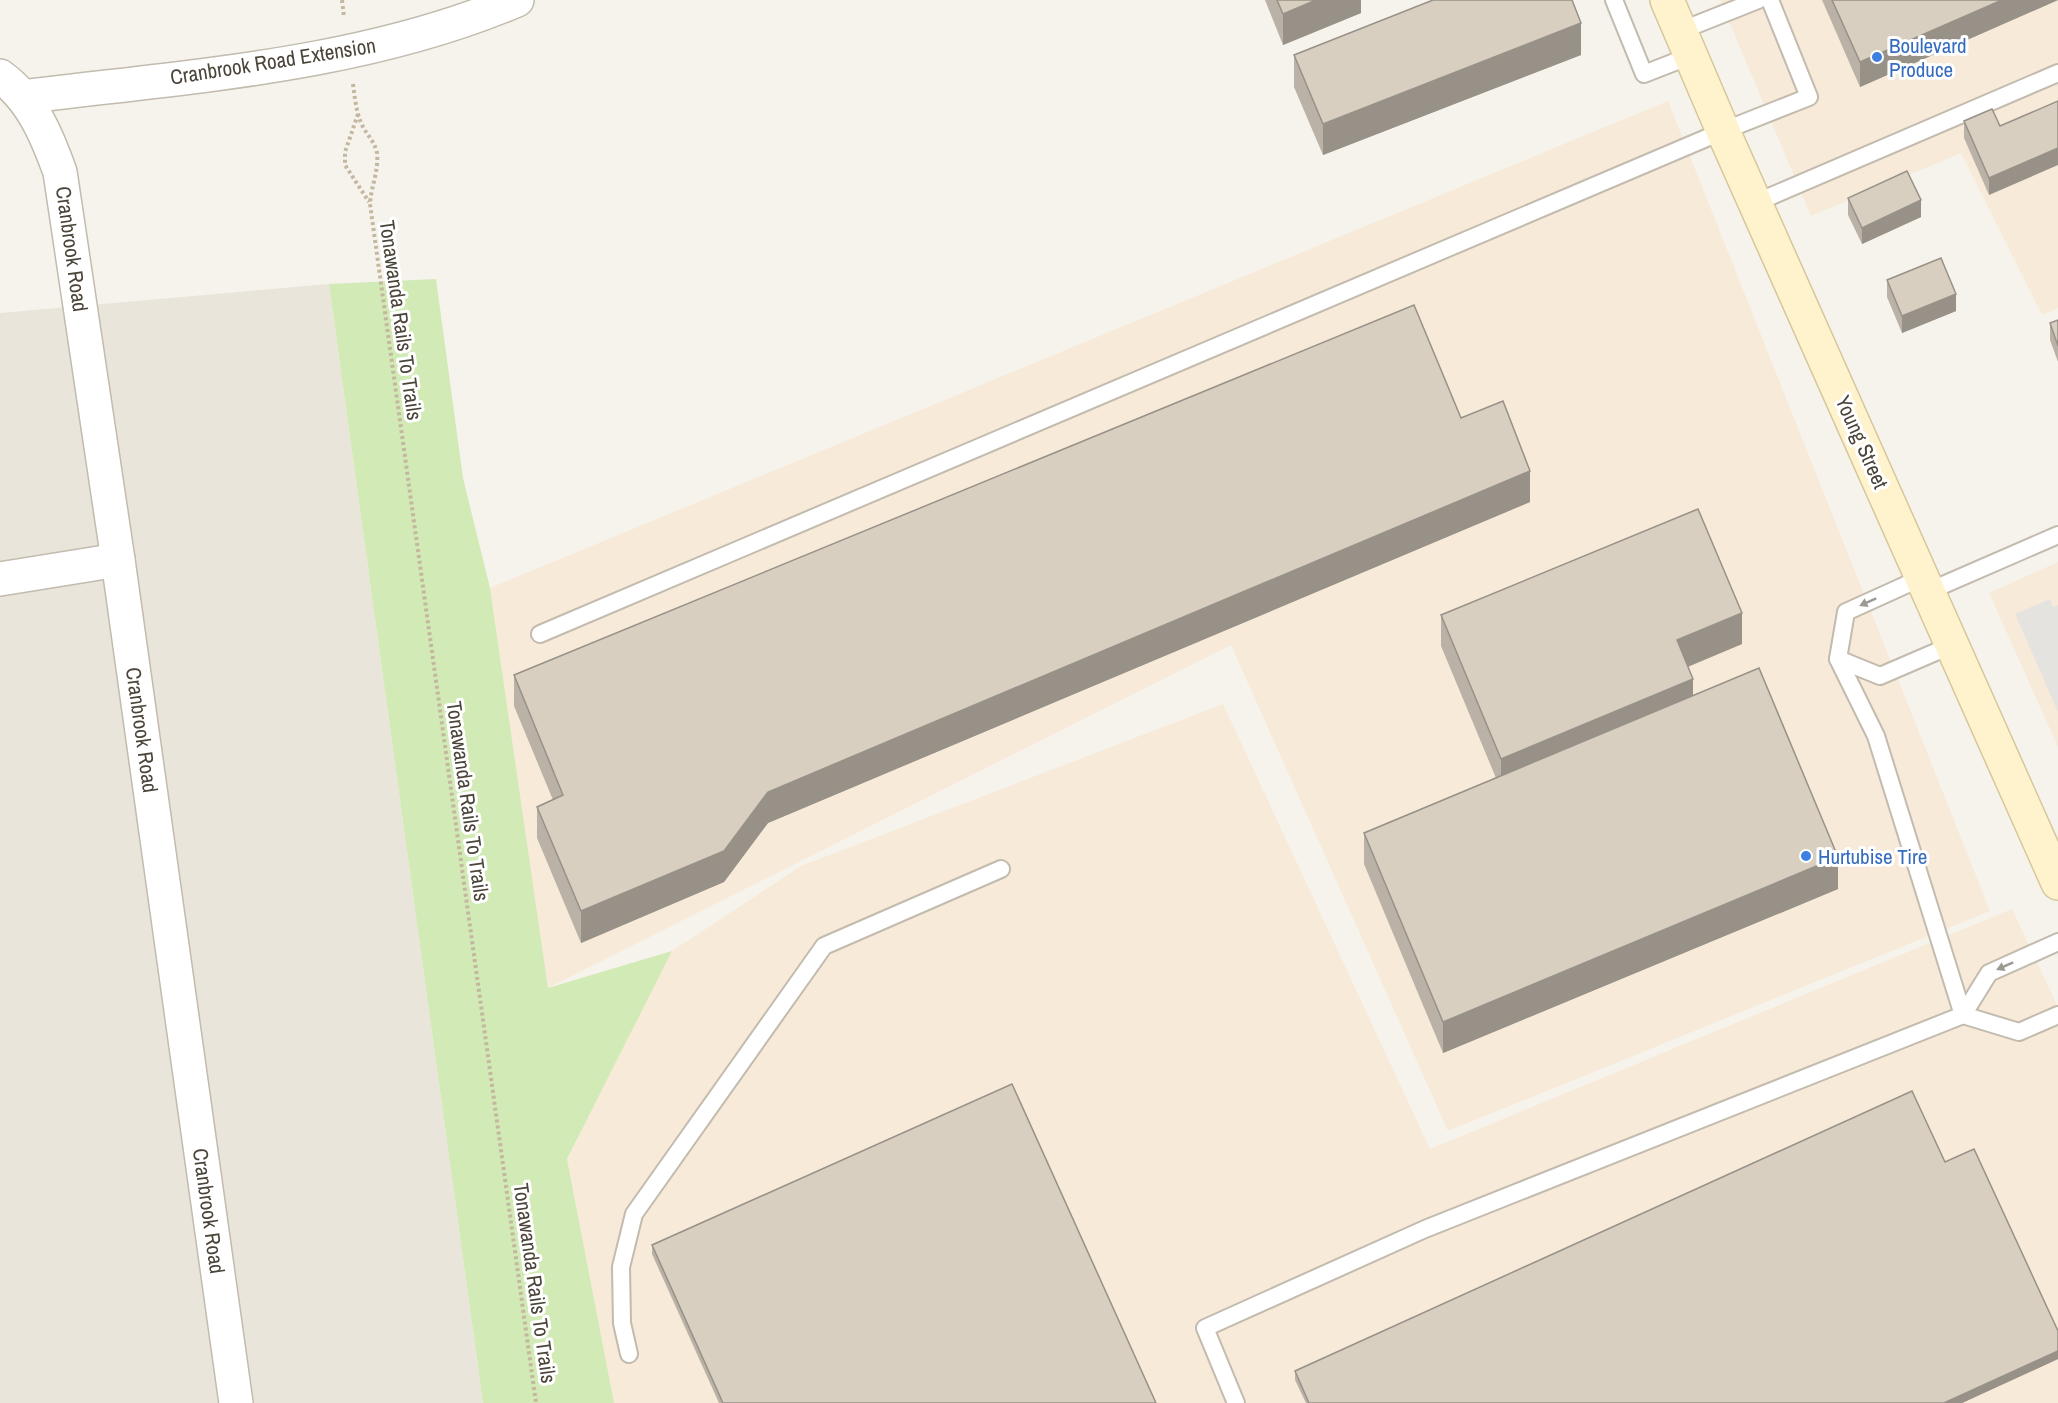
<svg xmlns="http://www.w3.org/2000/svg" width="2058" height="1403" font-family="'Archivo Narrow',sans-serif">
<rect width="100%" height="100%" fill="#f6f3ec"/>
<polygon fill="#eae5da" points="329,284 483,1403 0,1403 0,313"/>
<g fill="#f7ead8">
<polygon points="1720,0 2058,0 2058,308 2042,315 1961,153 1811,216"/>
<polygon points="1668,101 1990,911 1448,1131 1231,645 548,988 490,588"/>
<polygon points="2058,562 2058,747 1989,593"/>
<polygon points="1223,704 1430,1149 2012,909 2058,1007 2058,1403 614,1403 567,1159 672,951 801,866"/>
</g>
<polygon fill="#d2eab5" points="436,279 463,478 490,588 548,988 672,951 567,1159 614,1403 483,1403 329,284"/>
<polygon fill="#e5e3e0" points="2050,599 2053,607 2058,605 2058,712 2015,614"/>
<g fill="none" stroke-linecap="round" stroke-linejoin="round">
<g stroke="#c2bbae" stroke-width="20">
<g id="lane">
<polyline points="1614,0 1644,74 1690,56"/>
<polyline points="1680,31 1758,0"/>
<polyline points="1755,203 2058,73"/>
<polyline points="1921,578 1846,612 1838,659 1880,676 1952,645"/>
<polyline points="1927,592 2058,535"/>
<polyline points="540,634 1723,131 1809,97 1770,0"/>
<polyline points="2058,942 1989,973 1963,1015 2019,1032 2058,1015"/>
<polyline points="629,1354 622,1323 621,1267 634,1214 824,946 1001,869"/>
<polyline points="1236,1403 1205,1328 1425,1229 1963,1015 1876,736 1838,659"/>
</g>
</g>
<g stroke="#c2bbae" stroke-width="36">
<g id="street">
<path d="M0 76C32 99 47 136 60 172L118 560 236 1403"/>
<path d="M23 97C189 76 362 66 517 0"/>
<polyline points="0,579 118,560"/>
</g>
</g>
<g stroke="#d6c79b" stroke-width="36">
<polyline id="secondary" points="1667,0 1723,131 2058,883"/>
</g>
<g stroke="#c4b79f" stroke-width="4" stroke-dasharray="3 3" stroke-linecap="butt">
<polyline points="342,0 344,17"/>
<path d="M353 84C355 98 356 112 362 125 367 135 375 142 377 153 379 170 371 187 370 204L536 1403"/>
<polyline points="358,114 345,152 345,165 369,202"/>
</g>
<use href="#lane" stroke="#fff" stroke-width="16"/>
<use href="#street" stroke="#fff" stroke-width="33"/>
<use href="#secondary" stroke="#fff3cd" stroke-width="33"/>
</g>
<g fill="#bab2a6">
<polygon points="1265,0 1361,0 1361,13 1283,45"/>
<polygon points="1822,0 2058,0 1860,87"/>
<polygon points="1294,55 1581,55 1323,155 1294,87"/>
<polygon points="1964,121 2000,126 1989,195 1964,138"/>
<polygon points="1848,198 1921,217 1862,244 1848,215"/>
<polygon points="1887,280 1956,311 1902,333 1887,297"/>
<polygon points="2058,320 2058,362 2050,340 2050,323"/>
<polygon points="1461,418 1530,502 768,823 724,882 581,943 537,838 537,807 553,800 514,706 514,675"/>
<polygon points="1441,615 1742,644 1688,667 1693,696 1838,889 1443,1053 1364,864 1364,833 1496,778 1441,646"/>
<polygon points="1945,1162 2058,1331 2058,1359 1962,1403 1306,1403 1295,1380 1295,1371"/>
<polygon points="652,1245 1156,1403 719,1403 652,1254"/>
</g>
<g fill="#979187">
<polygon points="1316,0 1361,0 1361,13 1283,45 1283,14"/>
<polygon points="2002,0 2058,0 1860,87 1860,62"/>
<polygon points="1581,23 1581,55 1323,155 1323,124"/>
<polygon points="2058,148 2058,165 1989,195 1989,178"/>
<polygon points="1921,200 1921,217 1862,244 1862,228"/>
<polygon points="1956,294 1956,311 1902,333 1902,316"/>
<polygon points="1530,471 1530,502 768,823 724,882 581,943 581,911 768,792"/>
<polygon points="1742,613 1742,644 1677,671 1677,640"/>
<polygon points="1693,679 1693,710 1501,790 1501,759"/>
<polygon points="1838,857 1838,889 1443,1053 1443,1022"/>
<polygon points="2058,1351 2058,1359 1962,1403 1944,1403"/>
</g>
<g fill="#d8cfc1" stroke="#979187" stroke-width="1.5">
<polygon points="1277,0 1316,0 1283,14"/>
<polygon points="1433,0 1572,0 1581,23 1323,124 1294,55"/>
<polygon points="1832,0 2002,0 1860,62"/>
<polygon points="2058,101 2058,148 1989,178 1964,121 1992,109 2000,126"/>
<polygon points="1907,171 1921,200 1862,228 1848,198"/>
<polygon points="1941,258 1956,294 1902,316 1887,280"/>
<polygon points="1414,305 1461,418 1503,401 1530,471 768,792 724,851 581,911 537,807 563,795 514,675"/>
<polygon points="2058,320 2058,346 2050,323"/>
<polygon points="1698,509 1742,613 1677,640 1693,679 1501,759 1441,615"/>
<polygon points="1759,668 1838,857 1443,1022 1364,833"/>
<polygon points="1012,1084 1156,1403 723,1403 652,1245"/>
<polygon points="1912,1091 1945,1162 1974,1149 2058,1331 2058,1351 1944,1403 1309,1403 1295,1371"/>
</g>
<defs><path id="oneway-solid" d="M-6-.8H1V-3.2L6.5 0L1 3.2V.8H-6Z" transform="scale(1.5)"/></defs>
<g fill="#9c9892">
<use href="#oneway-solid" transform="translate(1868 602) rotate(156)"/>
<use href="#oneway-solid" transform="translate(2005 966) rotate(156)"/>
</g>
<g fill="#3f7fe0" stroke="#fff" stroke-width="2">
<circle cx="1877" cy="57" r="6"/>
<circle cx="1806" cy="856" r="6"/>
</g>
<g text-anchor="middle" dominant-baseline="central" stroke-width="6" stroke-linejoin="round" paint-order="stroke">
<g font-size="21" fill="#366cbe" stroke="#fff" text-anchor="start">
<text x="1889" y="45">Boulevard<tspan x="1889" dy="24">Produce</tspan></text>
<text x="1818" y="856">Hurtubise Tire</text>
</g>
<g font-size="21" fill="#4b4439" stroke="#fff">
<text transform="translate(273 61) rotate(-9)">Cranbrook Road Extension</text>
<text transform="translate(72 249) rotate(82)">Cranbrook Road</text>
<text transform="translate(401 320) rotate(82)">Tonawanda Rails To Trails</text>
<text transform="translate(1862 442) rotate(66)">Young Street</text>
<text transform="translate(142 730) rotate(82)">Cranbrook Road</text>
<text transform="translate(468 801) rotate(82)">Tonawanda Rails To Trails</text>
<text transform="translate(209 1211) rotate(82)">Cranbrook Road</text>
<text transform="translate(535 1283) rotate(82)">Tonawanda Rails To Trails</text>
</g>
</g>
</svg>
